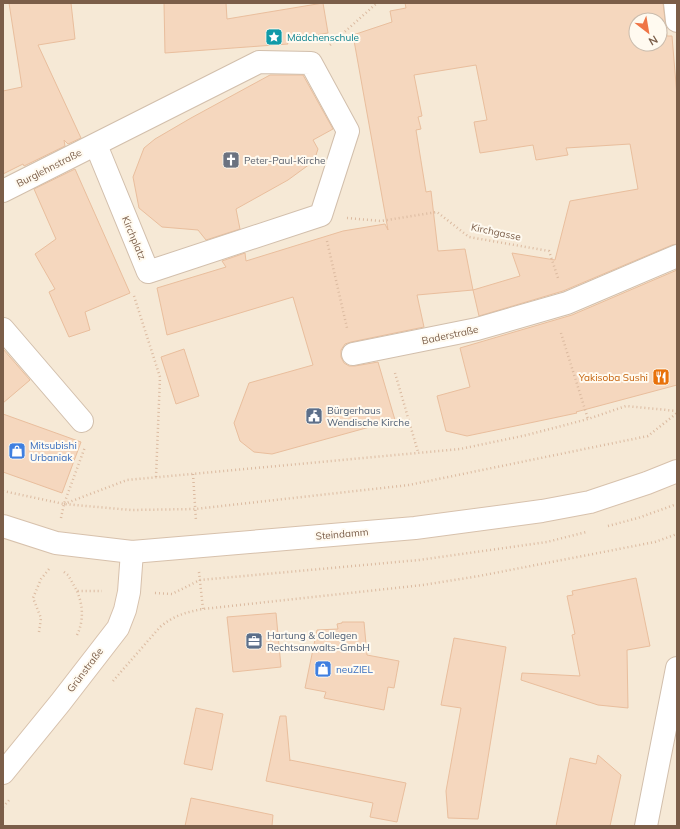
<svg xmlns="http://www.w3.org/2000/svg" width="680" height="829" font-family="Mulish,sans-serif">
<rect width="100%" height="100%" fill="#fef7e8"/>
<path fill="#f6e9d6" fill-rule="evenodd" d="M3 3H677V826H3ZM636 20H660V44H636Z"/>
<g fill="#f5d7be" stroke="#e9be9d" fill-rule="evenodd">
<polygon points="9,3 71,3 75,39 38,45 81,138 68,144 64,140 65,146 24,166 23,164 3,174 3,91 22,87"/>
<polygon points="164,3 226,3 227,19 323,3 328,33 286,40 288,44 165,53"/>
<path d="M405 3H663L667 36H672L677 96V244L672 245 563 291 479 316 473 290 520 276 512 253 555 260 570 201 638 189 630 144 566 148 568 155 536 160 533 145 480 153 474 122 487 120 476 65 414 75 422 116 418 117 421 129 416 130 426 192 431 191 438 251 465 249 473 290 417 295 424 327 351 342 345 344 341 350V357L344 363 349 366H355L378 362 395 420 272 454 254 452 240 441 234 423 249 383 313 365 293 297 167 335 157 288 226 267 222 261 245 253 246 261 343 231 385 224 388 230 353 35 392 22 390 11 406 8ZM636 20H660V44H636Z"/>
<polygon points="270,75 303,75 333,129 313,140 318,149 314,161 288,180 236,209 240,229 206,240 198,230 162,227 139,208 133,177 144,148 155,139 191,118"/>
<polygon points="75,169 130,293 85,312 90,330 69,337 49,292 55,289 35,254 56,239 34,189"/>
<polygon points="677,270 677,385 576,412 577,413 520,425 467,436 446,431 437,396 470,387 460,348 572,315"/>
<polygon points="3,349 30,380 3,403"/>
<polygon points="184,349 199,396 176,404 161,357"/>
<polygon points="3,414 81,442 62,493 3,472"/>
<polygon points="636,578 650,646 627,650 628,708 598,705 521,680 522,673 580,676 572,635 575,634 567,596 573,595 572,591"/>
<polygon points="276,613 281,667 233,672 227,617"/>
<polygon points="342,622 364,622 367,655 399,661 394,688 388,687 384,710 324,698 326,692 305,688 317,630 338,629 337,624 342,623"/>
<polygon points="454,638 506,647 478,819 448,818 446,791 461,708 441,705"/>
<polygon points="196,708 223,714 212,770 184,764"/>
<polygon points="280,716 286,716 290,761 290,760 406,783 397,822 370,817 373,803 266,781"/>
<polygon points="598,755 621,775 610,826 556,826 570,758 596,764"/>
<polygon points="191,798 273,815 272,826 185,826"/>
</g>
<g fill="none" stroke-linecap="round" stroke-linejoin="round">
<g stroke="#d2bfac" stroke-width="24">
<g id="street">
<polyline points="675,3 677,21"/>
<polyline points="3,191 259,62 311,63 348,131 321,215 148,272 96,145"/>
<polyline points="3,329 82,421"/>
<polyline points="353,354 477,329 567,303 677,256"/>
<polyline points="646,826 677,668"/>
</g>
</g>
<g stroke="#d7c1ac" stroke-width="24">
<g id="secondary">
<polyline points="3,526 56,543 132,552 415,528 542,511 590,502 647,483 677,471"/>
<polyline points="3,773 60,703 118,628 125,610 129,592 132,552"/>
</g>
</g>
<g stroke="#dbbaa0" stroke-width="2.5" stroke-dasharray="1 3" stroke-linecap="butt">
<polyline points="330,45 377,3"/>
<polyline points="347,218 381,221 437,212 469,237 549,251 558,278"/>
<polyline points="327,241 347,328"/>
<polyline points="134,296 160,377 156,477"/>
<polyline points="561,333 588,419"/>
<polyline points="395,373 418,452"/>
<polyline points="193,474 196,521"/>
<polyline points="3,491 64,504 131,510 195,509 409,485 648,436 677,413"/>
<polyline points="64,504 127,480 460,449 527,435 588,419 626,406 677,411"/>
<polyline points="61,518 64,504 85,447"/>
<polyline points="608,526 638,518 677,504"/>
<polyline points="64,572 68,575 77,591 102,591"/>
<polyline points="199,572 203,609"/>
<polyline points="155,593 172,594 200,580 419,560 547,542 586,532"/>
<polyline points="39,632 41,618 33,598 41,579 49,569"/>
<path d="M77 635C84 621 83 605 77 591"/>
<path d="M113 681 160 627C173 616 186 612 203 609L423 585 479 576 655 542 677 534"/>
<polyline points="3,807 10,799"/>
</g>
<use href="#street" stroke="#fff" stroke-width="22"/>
<use href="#secondary" stroke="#fff" stroke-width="22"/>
</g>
<defs>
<g id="sight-square" transform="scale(0.9)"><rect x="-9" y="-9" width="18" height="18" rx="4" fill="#0f9aa8" stroke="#fffaf0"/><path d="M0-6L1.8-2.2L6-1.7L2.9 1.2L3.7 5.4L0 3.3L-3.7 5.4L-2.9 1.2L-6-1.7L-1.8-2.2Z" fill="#fff"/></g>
<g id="church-square" transform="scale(0.9)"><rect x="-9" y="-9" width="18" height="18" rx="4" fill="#6b7280" stroke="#fffaf0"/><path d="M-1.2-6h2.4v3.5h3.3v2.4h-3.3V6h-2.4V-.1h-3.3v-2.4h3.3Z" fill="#fff"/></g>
<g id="restaurant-square" transform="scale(0.9)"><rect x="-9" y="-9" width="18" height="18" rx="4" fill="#e8710a" stroke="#fffaf0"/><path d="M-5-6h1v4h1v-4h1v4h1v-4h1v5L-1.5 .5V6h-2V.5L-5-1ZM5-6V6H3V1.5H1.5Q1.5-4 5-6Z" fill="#fff"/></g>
<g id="civic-square" transform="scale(0.9)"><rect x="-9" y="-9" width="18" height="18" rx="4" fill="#5c6f8a" stroke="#fffaf0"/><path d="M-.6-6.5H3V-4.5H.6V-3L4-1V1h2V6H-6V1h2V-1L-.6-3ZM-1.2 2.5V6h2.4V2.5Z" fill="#fff"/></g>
<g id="shop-square" transform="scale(0.9)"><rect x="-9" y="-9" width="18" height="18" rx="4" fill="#3f7fe0" stroke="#fffaf0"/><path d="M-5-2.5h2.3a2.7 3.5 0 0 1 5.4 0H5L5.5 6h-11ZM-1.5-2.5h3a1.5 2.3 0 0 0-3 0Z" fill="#fff"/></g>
<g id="office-square" transform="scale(0.9)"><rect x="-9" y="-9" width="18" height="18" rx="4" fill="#5c6f8a" stroke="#fffaf0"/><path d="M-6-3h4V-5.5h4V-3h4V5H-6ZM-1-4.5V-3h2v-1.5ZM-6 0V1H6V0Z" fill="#fff"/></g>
</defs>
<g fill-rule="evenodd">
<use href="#sight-square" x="274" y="37"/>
<use href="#church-square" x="231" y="160"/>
<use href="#restaurant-square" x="661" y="377"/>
<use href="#civic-square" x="314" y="416"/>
<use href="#shop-square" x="17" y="451"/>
<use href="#office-square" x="254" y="641"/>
<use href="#shop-square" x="323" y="669"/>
</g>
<g text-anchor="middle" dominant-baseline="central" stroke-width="4" stroke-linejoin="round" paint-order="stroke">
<g font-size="10" fill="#0d838f" stroke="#fffaf0" text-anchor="start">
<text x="287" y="37">Mädchenschule</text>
</g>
<g font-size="10" fill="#5b616d" stroke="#fffaf0" text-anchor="start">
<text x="244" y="160">Peter-Paul-Kirche</text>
</g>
<g font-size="10" fill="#7b5e49" stroke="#fffaf0">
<text transform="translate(49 168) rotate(-27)">Burglehnstraße</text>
<text transform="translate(496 232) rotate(12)">Kirchgasse</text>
<text transform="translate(134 238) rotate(67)">Kirchplatz</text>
<text transform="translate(450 335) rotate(-12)">Baderstraße</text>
<text transform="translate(342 534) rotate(-5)">Steindamm</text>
<text transform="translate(85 670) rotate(-53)">Grünstraße</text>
</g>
<g font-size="10" fill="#c56008" stroke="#fffaf0" text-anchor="end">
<text x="648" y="377">Yakisoba Sushi</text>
</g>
<g font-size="10" fill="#4e5e75" stroke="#fffaf0" text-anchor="start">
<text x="327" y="410">Bürgerhaus<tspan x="327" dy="12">Wendische Kirche</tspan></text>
<text x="267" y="635">Hartung &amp; Collegen<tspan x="267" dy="12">Rechtsanwalts-GmbH</tspan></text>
</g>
<g font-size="10" fill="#366cbe" stroke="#fffaf0" text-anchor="start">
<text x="30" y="445">Mitsubishi<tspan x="30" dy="12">Urbaniak</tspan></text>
<text x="336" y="669">neuZIEL</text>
</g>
</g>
<rect width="680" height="829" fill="none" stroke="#7b5e49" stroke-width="8"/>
<g transform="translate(648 32) rotate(149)"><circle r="19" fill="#fffaf0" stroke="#cabcad"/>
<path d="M0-3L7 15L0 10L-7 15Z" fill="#ef7546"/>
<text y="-6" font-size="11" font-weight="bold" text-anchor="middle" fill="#7b5e49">N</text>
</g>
</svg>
